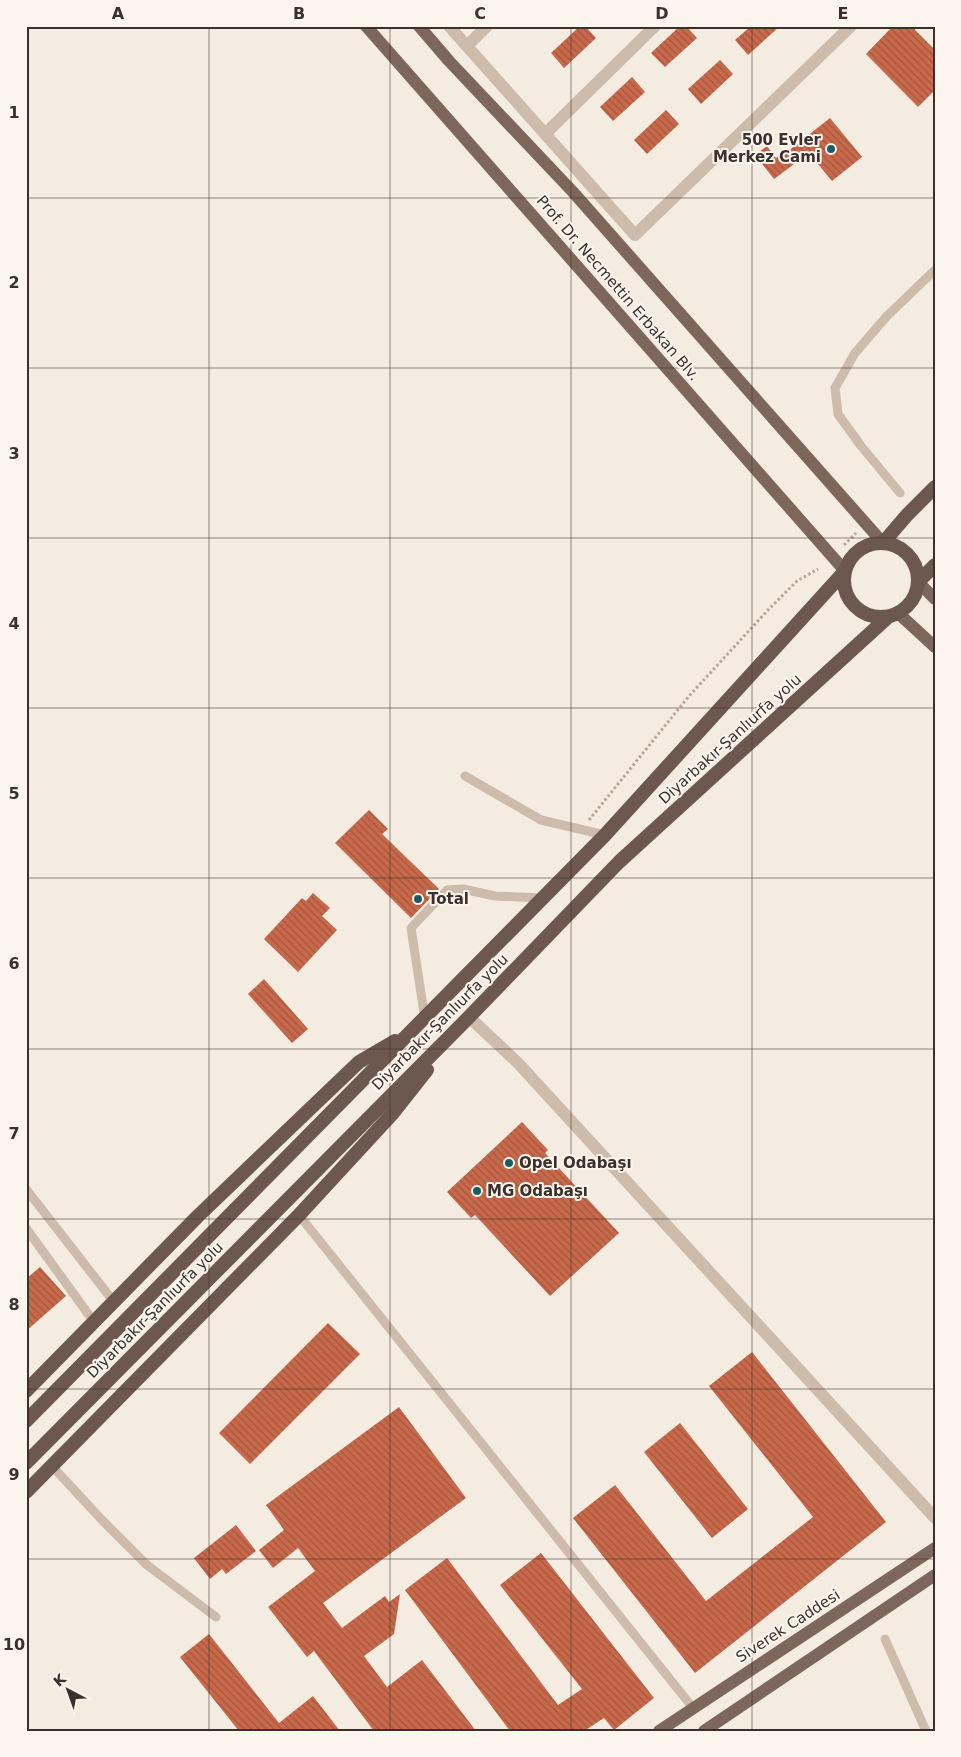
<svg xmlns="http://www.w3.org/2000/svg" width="961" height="1757" font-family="'DejaVu Sans',sans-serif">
<defs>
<pattern id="building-back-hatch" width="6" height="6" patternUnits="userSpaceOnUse" patternTransform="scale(1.25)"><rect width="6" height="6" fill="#c8694b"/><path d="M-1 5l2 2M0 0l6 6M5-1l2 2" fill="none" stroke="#a4573f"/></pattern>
</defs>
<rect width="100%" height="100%" fill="#f4ebe1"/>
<g fill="url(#building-back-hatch)">
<polygon points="580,26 585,26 596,38 564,68 551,53"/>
<polygon points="680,26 686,26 697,38 665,67 651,53"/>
<polygon points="751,26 780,26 748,55 735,40"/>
<polygon points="893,26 915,26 915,30 935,50 935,90 918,107 866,54"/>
<polygon points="720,60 733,74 701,104 688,89"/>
<polygon points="632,77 645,92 613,121 600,107"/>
<polygon points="666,110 679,124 647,154 634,140"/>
<polygon points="830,118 862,157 832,181 809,153 774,179 755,155 767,146 776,158 785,151 787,152"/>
<polygon points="369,810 388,829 382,834 439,889 411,918 335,843"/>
<polygon points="313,893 330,908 322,916 337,930 298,972 264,939 302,898 306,901"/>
<polygon points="264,979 308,1029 292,1043 248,994"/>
<polygon points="522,1122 548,1150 545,1153 619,1233 550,1296 475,1215 471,1218 447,1192"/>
<polygon points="40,1267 66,1296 26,1331 26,1279"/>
<polygon points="328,1323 360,1354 250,1464 219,1433"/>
<polygon points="752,1352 886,1522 695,1673 573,1518 615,1485 706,1601 813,1517 709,1386"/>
<polygon points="399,1407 466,1498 323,1603 342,1628 385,1596 389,1602 400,1594 394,1634 364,1656 387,1687 422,1660 476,1731 374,1731 314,1651 307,1657 268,1607 315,1571 298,1548 273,1568 259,1550 284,1530 266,1505"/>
<polygon points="680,1423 748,1509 712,1538 644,1452"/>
<polygon points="236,1525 256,1551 226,1574 222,1569 210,1579 194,1558"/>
<polygon points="541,1553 654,1698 614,1730 604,1718 584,1731 510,1731 405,1590 447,1558 558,1705 582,1689 500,1585"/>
<polygon points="209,1634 279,1723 313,1696 340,1731 239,1731 180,1657"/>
</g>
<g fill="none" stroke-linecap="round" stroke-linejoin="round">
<g stroke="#b9a596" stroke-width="3" stroke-dasharray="2.5 2.5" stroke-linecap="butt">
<polyline points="844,545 856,533"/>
<polyline points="589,820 689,696 769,609 797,581 818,569"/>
</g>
<g stroke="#cdbbac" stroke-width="9">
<polyline points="900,493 861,446 838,414 835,388 855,353 887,316 935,270"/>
<polyline points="465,776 541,820 605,835"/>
<polyline points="425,1019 411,928 447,890 463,889 495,896 543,898"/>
<polyline points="26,1189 114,1302"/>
<polyline points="299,1215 693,1708"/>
<polyline points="26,1228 94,1322"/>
<polyline points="52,1466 101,1519 147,1565 216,1617"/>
<polyline points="885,1639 926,1731"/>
</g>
<g stroke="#cdbbac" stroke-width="12">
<polyline points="449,26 635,235 851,26"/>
<polyline points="467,46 487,26"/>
<polyline points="546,133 655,26"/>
<polyline points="469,1017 518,1063 935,1518"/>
</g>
<g stroke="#7d675c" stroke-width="12">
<polyline points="366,26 845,571"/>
<polyline points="419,26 449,61 573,192 883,543"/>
<polyline points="918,582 935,599"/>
<polyline points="898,613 935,647"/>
<polyline points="659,1731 935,1548"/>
<polyline points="704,1731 935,1575"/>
</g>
<g stroke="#6c584f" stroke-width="14">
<polyline points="883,543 907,515 935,487"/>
<circle cx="881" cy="580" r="37"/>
<polyline points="918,582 935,565"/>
<polyline points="26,1391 198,1216 359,1062 395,1041"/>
<polyline points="26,1421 605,835 845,571"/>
<polyline points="26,1463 469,1017 619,862 888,617"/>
<polyline points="26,1492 299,1215 393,1113 427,1070"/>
</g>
</g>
<path fill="none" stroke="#3b302b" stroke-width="1" stroke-opacity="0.55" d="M209 26V1731M390 26V1731M571 26V1731M752 26V1731M26 198H935M26 368H935M26 538H935M26 708H935M26 878H935M26 1049H935M26 1219H935M26 1389H935M26 1559H935"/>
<g fill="#1f5a5e" stroke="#fbf5ee" stroke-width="2">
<circle cx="831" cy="149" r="5"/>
<circle cx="418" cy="899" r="5"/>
<circle cx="509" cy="1163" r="5"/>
<circle cx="477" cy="1191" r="5"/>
</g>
<g text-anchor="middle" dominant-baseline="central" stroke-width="4" stroke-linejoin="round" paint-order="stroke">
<g font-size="15" font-weight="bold" fill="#3b302b" stroke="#fbf5ee" text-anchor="start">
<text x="821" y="140" text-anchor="end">500 Evler<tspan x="821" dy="17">Merkez Cami</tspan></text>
<text x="428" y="899">Total</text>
<text x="519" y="1163">Opel Odabaşı</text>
<text x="487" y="1191">MG Odabaşı</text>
</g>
<g font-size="15" fill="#3b302b" stroke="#fbf5ee">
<text transform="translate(618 288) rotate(49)">Prof. Dr. Necmettin Erbakan Blv.</text>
<text transform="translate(730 739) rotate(-42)">Diyarbakır-Şanlıurfa yolu</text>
<text transform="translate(440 1022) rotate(-45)">Diyarbakır-Şanlıurfa yolu</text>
<text transform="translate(155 1310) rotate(-45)">Diyarbakır-Şanlıurfa yolu</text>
<text transform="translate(788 1626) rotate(-33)">Siverek Caddesi</text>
</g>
</g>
<rect width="961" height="1757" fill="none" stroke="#fbf5ee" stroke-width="55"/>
<g transform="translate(68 1690) rotate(319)" stroke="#fbf5ee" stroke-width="4" paint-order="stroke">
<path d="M0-4L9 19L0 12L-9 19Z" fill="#3b302b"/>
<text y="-8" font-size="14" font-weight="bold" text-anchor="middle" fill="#3b302b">K</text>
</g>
<rect x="28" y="28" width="906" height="1702" fill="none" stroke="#3b302b" stroke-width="2"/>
<g font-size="16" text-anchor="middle" font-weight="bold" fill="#3b302b">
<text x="118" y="19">A</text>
<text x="299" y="19">B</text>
<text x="480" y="19">C</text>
<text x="662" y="19">D</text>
<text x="843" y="19">E</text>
<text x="14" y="118">1</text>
<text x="14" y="288">2</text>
<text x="14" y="459">3</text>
<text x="14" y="629">4</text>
<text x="14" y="799">5</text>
<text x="14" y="969">6</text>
<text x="14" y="1139">7</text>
<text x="14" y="1310">8</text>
<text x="14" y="1480">9</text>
<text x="14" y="1650">10</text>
</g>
</svg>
